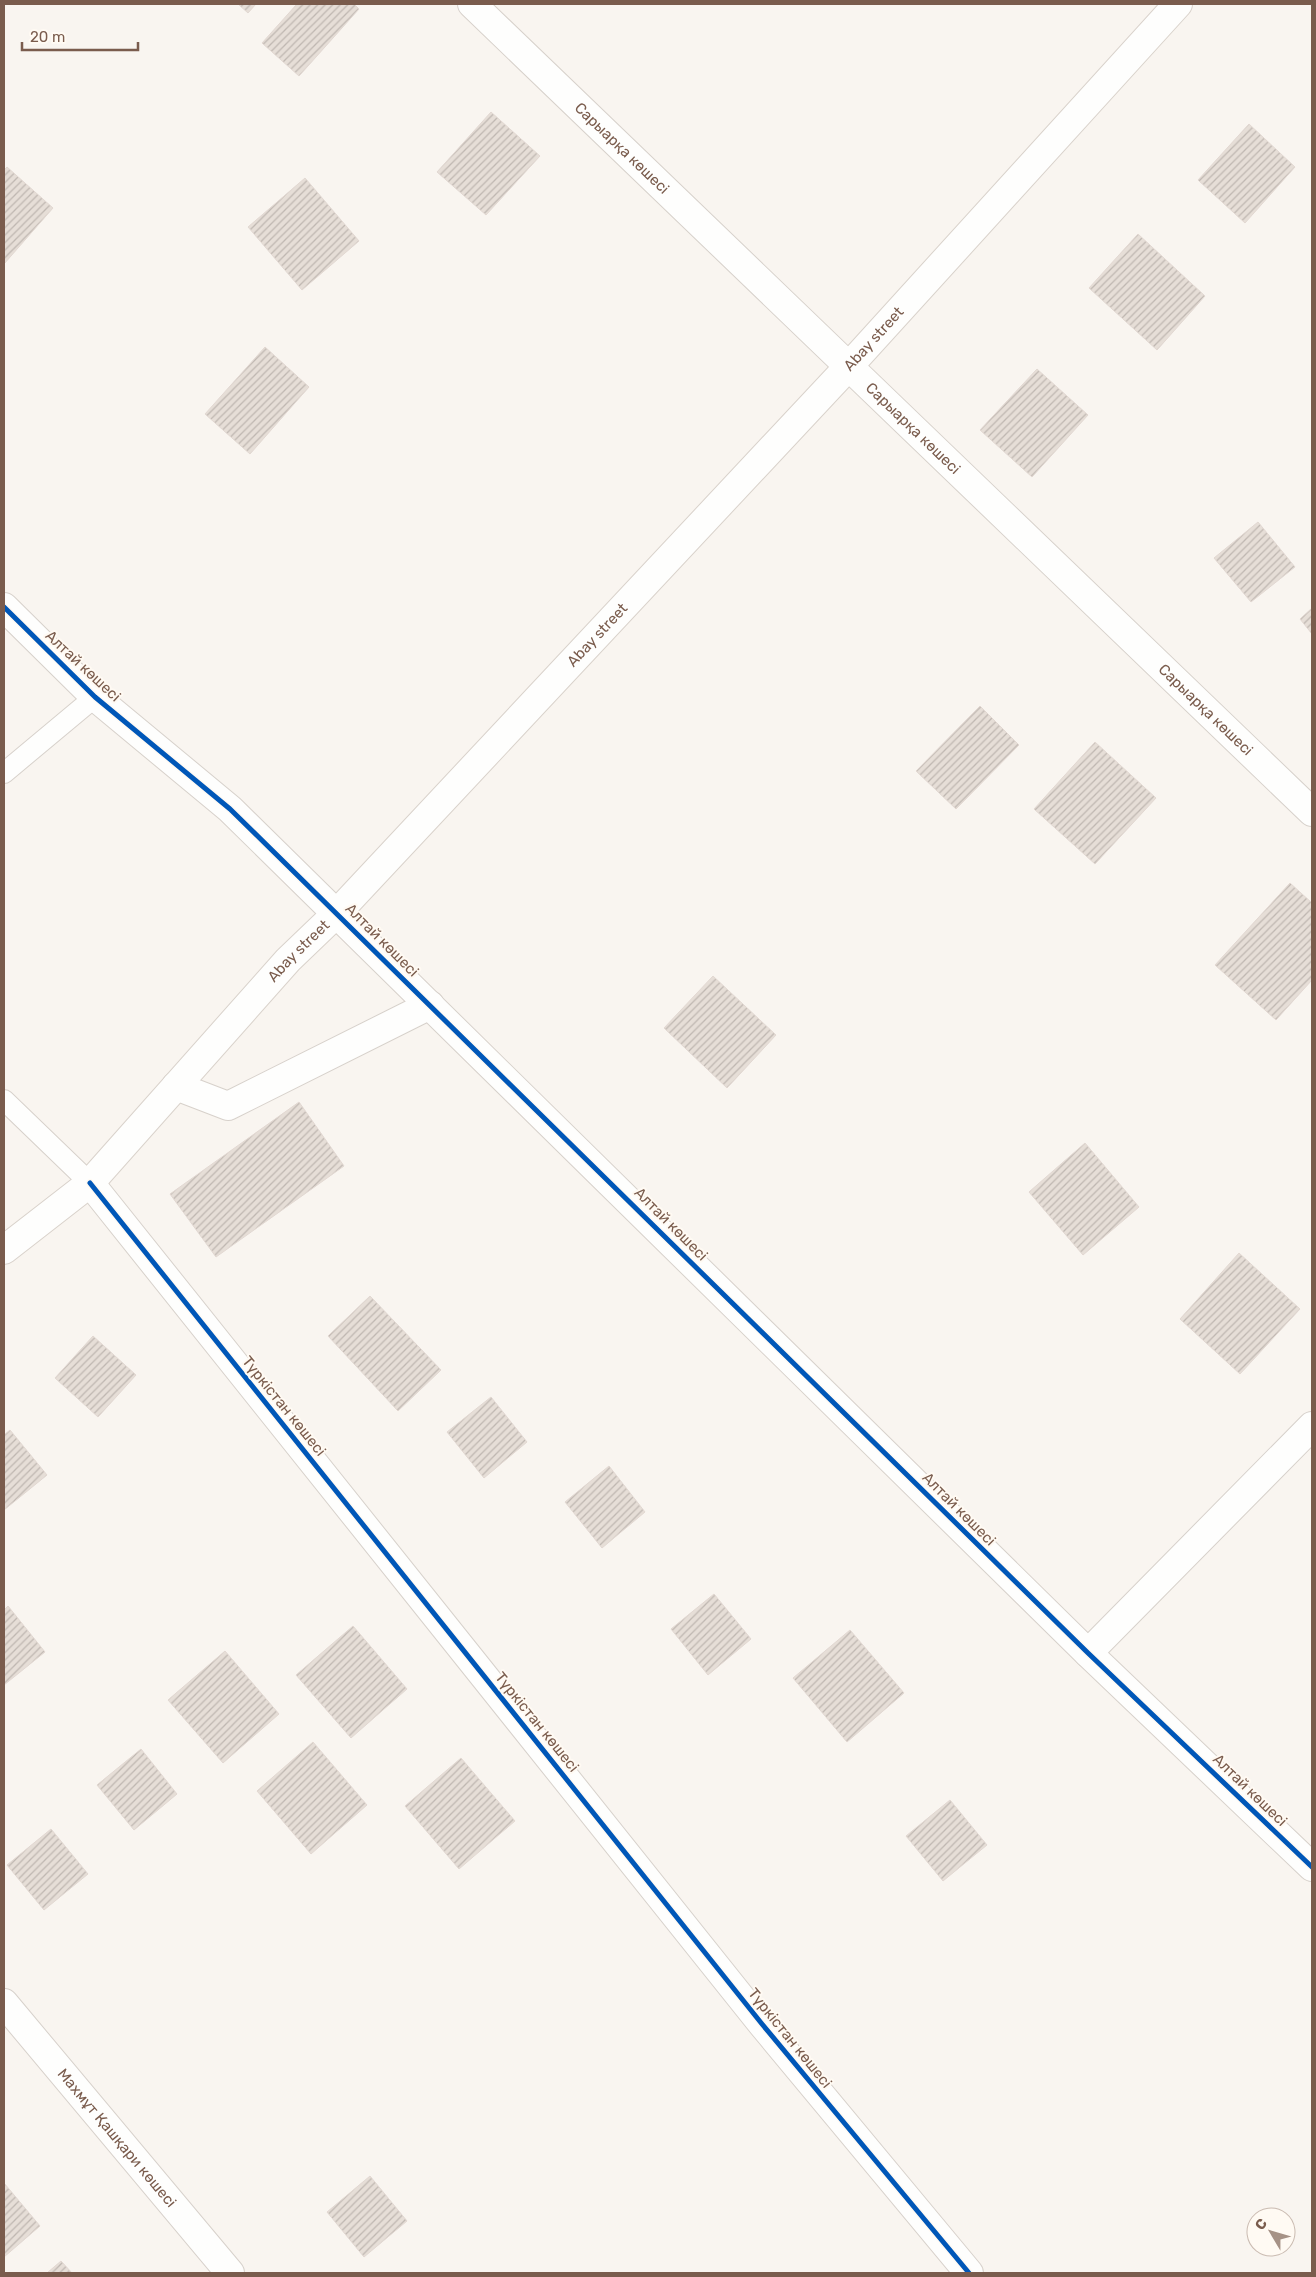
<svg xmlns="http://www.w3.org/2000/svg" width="1316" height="2277" font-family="Rubik,sans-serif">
<defs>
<pattern id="building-hatch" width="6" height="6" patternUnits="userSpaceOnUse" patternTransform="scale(1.25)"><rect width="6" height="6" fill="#e6ded7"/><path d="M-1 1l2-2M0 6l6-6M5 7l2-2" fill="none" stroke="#bfb7b1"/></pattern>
</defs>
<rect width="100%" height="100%" fill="#f9f5f0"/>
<g fill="url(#building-hatch)" stroke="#e2d8d2">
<polygon points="238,4 256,4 248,13"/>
<polygon points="297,4 354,4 359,9 299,76 262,43"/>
<polygon points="491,112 540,156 486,215 437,172"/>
<polygon points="1249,124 1295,167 1245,223 1198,180"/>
<polygon points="7,167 53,208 4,264 4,170"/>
<polygon points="305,178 359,241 302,290 248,227"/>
<polygon points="1138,234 1205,296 1157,350 1089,288"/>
<polygon points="265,347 309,387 250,454 205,414"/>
<polygon points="1037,369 1088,415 1032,477 980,430"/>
<polygon points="1258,522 1295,567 1251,602 1214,558"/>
<polygon points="1312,608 1312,634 1300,619"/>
<polygon points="980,706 1019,745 956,809 916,771"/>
<polygon points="1095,742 1156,798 1095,864 1034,809"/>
<polygon points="1290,883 1312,903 1312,980 1276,1020 1215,965"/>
<polygon points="713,976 776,1035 727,1088 664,1028"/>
<polygon points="299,1102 344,1166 216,1257 170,1194"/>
<polygon points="1085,1143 1139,1207 1083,1255 1029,1192"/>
<polygon points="1239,1253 1300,1309 1240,1374 1180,1319"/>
<polygon points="370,1296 441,1370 398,1411 328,1336"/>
<polygon points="93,1336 136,1375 98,1417 55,1378"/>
<polygon points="491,1397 527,1442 484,1478 447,1432"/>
<polygon points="10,1430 47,1475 4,1510 4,1435"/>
<polygon points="609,1466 645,1512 602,1548 565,1502"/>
<polygon points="714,1594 751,1639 708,1675 671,1629"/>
<polygon points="8,1606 45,1652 4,1685 4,1610"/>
<polygon points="353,1626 407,1689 351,1738 296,1675"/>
<polygon points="850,1630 904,1693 847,1742 793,1678"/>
<polygon points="225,1651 279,1714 223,1763 168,1700"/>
<polygon points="313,1742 367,1805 311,1854 257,1791"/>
<polygon points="141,1749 177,1794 134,1830 97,1785"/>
<polygon points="461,1758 515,1821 459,1869 405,1806"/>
<polygon points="950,1800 987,1845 943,1881 906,1836"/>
<polygon points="51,1829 88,1874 44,1910 7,1865"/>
<polygon points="370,2176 407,2221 364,2257 327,2212"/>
<polygon points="4,2183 40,2226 4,2257"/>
<polygon points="61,2261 72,2273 47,2273"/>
</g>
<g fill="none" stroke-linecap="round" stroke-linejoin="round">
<g stroke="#d7d1cb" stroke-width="22">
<g id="lane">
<polyline points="4,773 95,697"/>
<polyline points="4,1100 90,1183"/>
</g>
</g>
<g stroke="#d7d1cb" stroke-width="30">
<g id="street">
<path id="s1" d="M472 4 1312 812"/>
<polyline points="4,607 95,697 230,809 1088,1653 1312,1867"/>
<polyline points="176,1086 228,1106 430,1005"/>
<polyline points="90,1183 762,2024 969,2273"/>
<polyline points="1088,1653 1312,1426"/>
<path id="s2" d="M4 2003 230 2273"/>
</g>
</g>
<g stroke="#d9d2cb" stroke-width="30">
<g id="secondary">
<path id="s3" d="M4 1250 90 1183 288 960 337 913 849 366 1178 4"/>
</g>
</g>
<use href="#lane" stroke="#fefefd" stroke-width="20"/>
<use href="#street" stroke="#fefefd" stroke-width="28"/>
<use href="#secondary" stroke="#fefefd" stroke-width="28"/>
<g stroke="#fffaf3" stroke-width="8">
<g id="cycleway">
<polyline points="4,607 95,697 230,809 1088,1653 1312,1867"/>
<polyline points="90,1183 762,2024 969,2273"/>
</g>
</g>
<use href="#cycleway" stroke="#0057b8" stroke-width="5"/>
</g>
<g text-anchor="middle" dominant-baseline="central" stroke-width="4" stroke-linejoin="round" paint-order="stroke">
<g font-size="15" fill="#7a5c4d" stroke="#fffaf3">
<text stroke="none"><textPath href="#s1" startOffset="208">Сарыарқа көшесі</textPath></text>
<text stroke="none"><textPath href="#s3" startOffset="1261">Abay street</textPath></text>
<text stroke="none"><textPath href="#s1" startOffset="612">Сарыарқа көшесі</textPath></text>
<text stroke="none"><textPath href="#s3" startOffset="856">Abay street</textPath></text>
<text transform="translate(83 666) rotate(43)">Алтай көшесі</text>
<text stroke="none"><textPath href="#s1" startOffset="1018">Сарыарқа көшесі</textPath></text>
<text transform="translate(382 940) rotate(45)">Алтай көшесі</text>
<text stroke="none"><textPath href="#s3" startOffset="421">Abay street</textPath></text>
<text transform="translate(671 1224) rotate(45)">Алтай көшесі</text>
<text transform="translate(284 1406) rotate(51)">Түркістан көшесі</text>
<text transform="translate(959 1509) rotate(45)">Алтай көшесі</text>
<text transform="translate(537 1722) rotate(51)">Түркістан көшесі</text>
<text transform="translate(1250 1790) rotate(44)">Алтай көшесі</text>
<text transform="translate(790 2038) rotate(51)">Түркістан көшесі</text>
<text stroke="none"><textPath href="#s2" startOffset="176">Махмұт Қашқари көшесі</textPath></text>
</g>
</g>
<rect width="1316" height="2277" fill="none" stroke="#7a5c4d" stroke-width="10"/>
<g transform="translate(1271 2232) rotate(308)"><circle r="24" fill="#fffaf3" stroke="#cabbb1"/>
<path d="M0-4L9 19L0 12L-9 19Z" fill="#a69286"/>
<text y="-8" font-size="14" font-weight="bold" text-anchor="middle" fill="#7a5c4d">С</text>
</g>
<path d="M22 42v8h116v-8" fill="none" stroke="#7a5c4d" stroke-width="2.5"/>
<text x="30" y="42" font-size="15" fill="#7a5c4d" stroke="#fffaf3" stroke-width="4" paint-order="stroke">20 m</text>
</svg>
